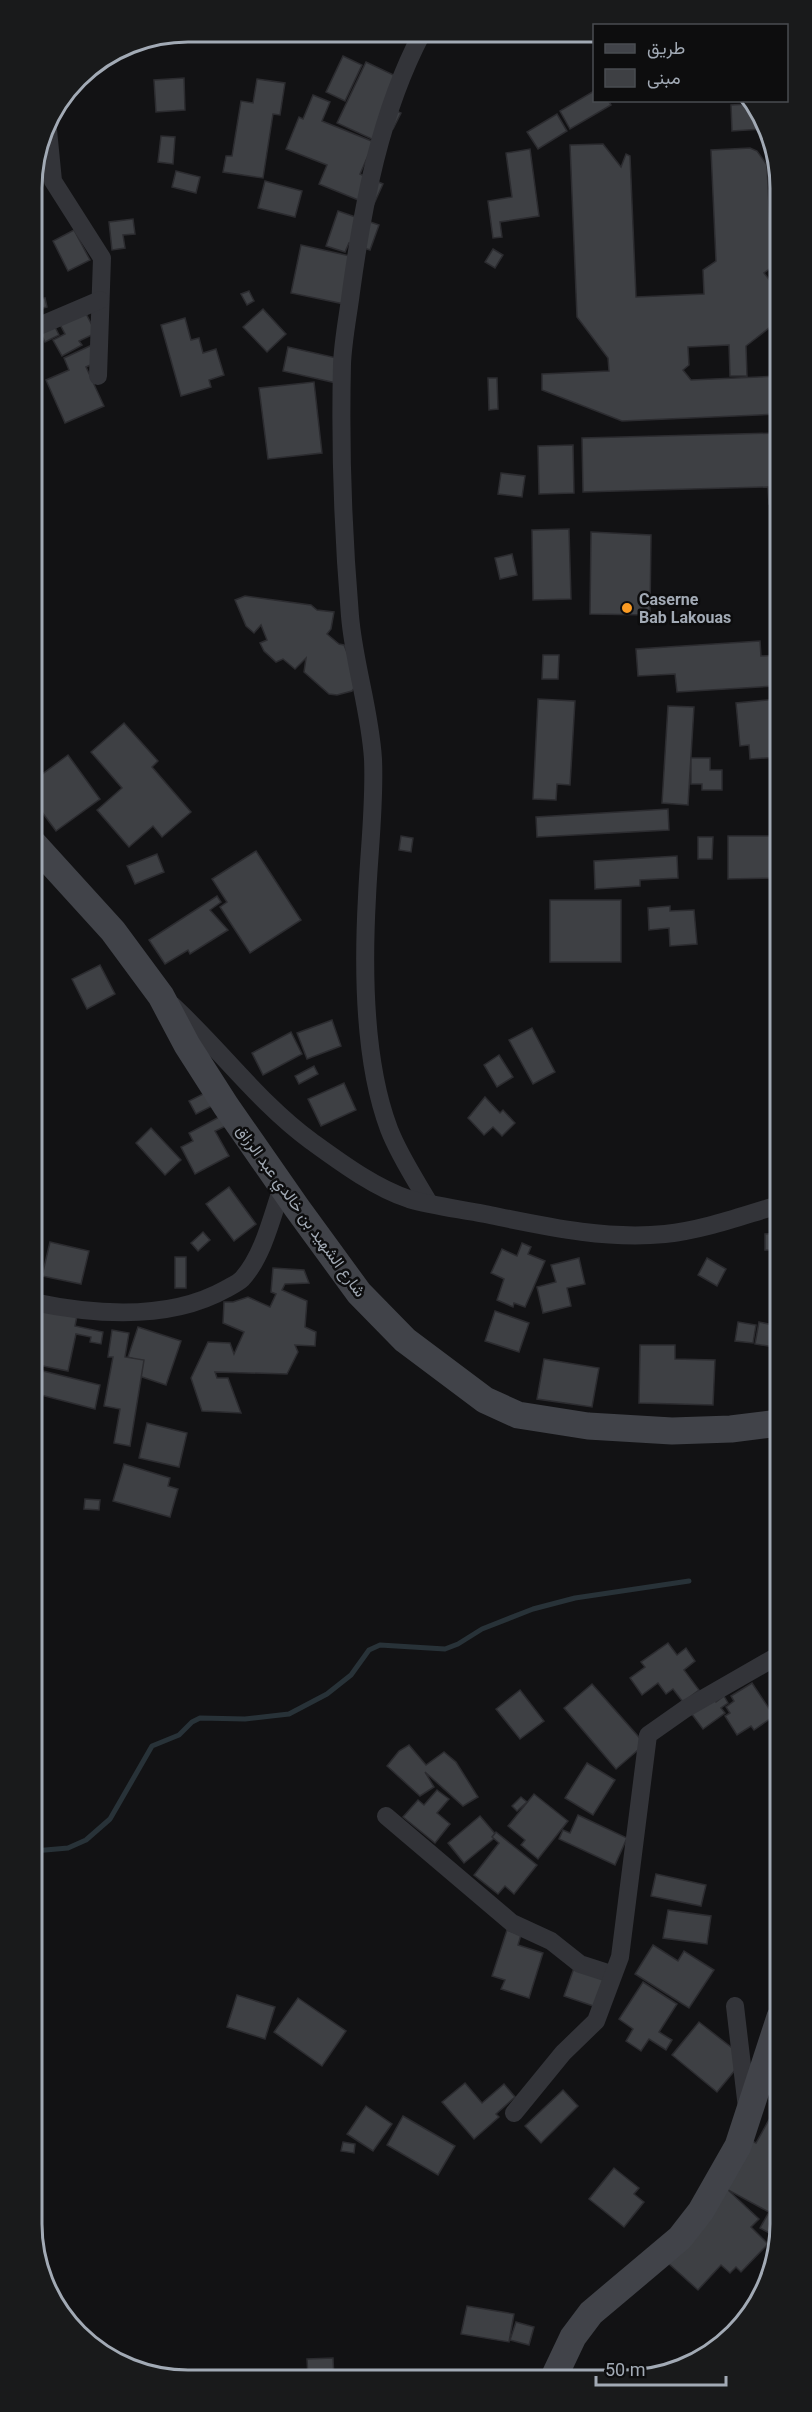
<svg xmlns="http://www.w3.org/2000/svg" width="812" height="2412" font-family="Roboto,Vazirmatn,sans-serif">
<rect width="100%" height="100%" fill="#121214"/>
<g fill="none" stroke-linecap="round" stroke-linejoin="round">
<polyline stroke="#283238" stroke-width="5" points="34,1851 68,1848 86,1840 110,1819 152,1746 179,1735 192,1722 200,1718 245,1719 289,1714 327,1694 351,1675 369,1650 380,1645 445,1649 458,1644 482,1629 533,1609 575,1598 689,1581"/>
</g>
<g fill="#3e4044" stroke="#2c2c30" stroke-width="1.5">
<polygon points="343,56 362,65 345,101 326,92"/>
<polygon points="366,62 400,78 386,106 401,113 393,129 374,140 337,123"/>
<polygon points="184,78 185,110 156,112 154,80"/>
<polygon points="257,79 285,83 280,115 273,114 263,178 223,172 226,156 232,156 241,101 253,103"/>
<polygon points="594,91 594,100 608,100 611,105 570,129 560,111"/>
<polygon points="313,95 330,102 322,121 374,142 360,174 383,184 373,206 319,184 327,165 286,149 299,117 303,119"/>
<polygon points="749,104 763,129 732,131 731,105"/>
<polygon points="557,114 567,131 538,149 527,132"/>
<polygon points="161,136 175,137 173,164 158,162"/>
<polygon points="603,144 621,167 626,154 630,156 636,297 704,294 703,270 716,261 711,150 750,148 757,151 767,165 772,267 764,273 778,291 778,321 746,346 747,376 730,376 729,345 688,347 689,365 683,370 691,380 778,376 778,414 622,421 542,390 542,374 609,371 608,358 577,317 570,145"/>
<polygon points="530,149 539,216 500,222 502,237 493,238 488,201 512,197 506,153"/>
<polygon points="176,171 200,177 196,193 172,187"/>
<polygon points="265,181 302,191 295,217 258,208"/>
<polygon points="338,211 379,225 370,250 349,243 345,252 326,246"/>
<polygon points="133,219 135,234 123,235 125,248 112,250 109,222"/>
<polygon points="74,230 90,260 68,271 53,241"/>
<polygon points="301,245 359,258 349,305 291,293"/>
<polygon points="493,249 503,255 495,268 485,262"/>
<polygon points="249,291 254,301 247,305 241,294"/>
<polygon points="45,298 47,307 32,311 32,301"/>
<polygon points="80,302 96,333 79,341 82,345 62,356 53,340 65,334 55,315"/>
<polygon points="263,309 286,334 267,352 243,327"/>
<polygon points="50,317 59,335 45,342 36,324"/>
<polygon points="185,318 191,340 199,338 203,353 216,349 224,375 209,380 211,387 181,396 161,325"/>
<polygon points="94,344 102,360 86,367 104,406 65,423 46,380 69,370 64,358"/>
<polygon points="288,347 350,361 345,385 283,371"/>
<polygon points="488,378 497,378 498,409 489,410"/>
<polygon points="314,382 322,453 268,459 259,388"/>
<polygon points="778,433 778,504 769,504 768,487 583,492 582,438"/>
<polygon points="573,445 574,493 539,494 538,446"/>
<polygon points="501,473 525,476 522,497 498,494"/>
<polygon points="569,529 571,599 533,600 532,530"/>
<polygon points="591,532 651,535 650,615 590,614"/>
<polygon points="512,554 517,575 500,579 495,558"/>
<polygon points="245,596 311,605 317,610 334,612 331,629 327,634 339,644 344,645 359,682 352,691 337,695 329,694 304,672 306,658 295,669 283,659 276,662 264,651 260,643 267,640 261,625 254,633 246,626 235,600"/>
<polygon points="760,641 761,656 778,655 775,686 677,692 675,674 638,676 636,649"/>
<polygon points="543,655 559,655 558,679 542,679"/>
<polygon points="538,699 575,701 570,785 557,784 556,800 533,799"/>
<polygon points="778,699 778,757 750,759 749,745 740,746 736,703"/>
<polygon points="668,706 694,707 688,805 662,803"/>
<polygon points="124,723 158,761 152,767 191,812 162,837 153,826 129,847 97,810 122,788 91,752"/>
<polygon points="68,755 100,799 56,831 33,800 33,781"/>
<polygon points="691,758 710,758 710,770 722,770 722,790 702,790 702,784 691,784"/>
<polygon points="668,809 669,830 537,837 536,817"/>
<polygon points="401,836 413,838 411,852 399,850"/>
<polygon points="728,836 778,836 778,878 728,879"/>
<polygon points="698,837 713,837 712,859 698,859"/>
<polygon points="256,851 301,920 250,953 220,907 227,902 212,879"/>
<polygon points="157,854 164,872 135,884 127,866"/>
<polygon points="677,856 678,878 640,880 640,886 595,889 594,861"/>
<polygon points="217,896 221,902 210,910 228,930 190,954 188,950 165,964 149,940"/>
<rect x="550" y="900" width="71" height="62"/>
<polygon points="670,906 670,911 694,910 697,944 670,946 669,928 649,930 648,908"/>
<polygon points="100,965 115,994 87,1009 72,979"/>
<polygon points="332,1020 341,1046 307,1059 297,1033"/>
<polygon points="532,1028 555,1072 533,1084 509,1040"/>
<polygon points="291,1032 302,1054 263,1075 252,1053"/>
<polygon points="499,1055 513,1077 497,1087 484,1065"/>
<polygon points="314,1066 318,1074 299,1084 295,1076"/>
<polygon points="344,1083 356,1110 321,1126 308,1099"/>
<polygon points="205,1093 212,1106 196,1114 189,1101"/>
<polygon points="485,1097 500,1113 503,1110 515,1123 502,1136 493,1127 484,1135 468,1118"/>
<polygon points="221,1116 226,1126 215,1131 229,1156 195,1174 181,1147 193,1141 189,1133"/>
<polygon points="151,1128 181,1160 165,1175 136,1143"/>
<polygon points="229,1187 256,1224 234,1241 206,1204"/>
<polygon points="203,1232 210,1240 198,1251 191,1243"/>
<polygon points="779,1233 779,1250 765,1250 765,1234"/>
<polygon points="50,1242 89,1251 81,1284 42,1276"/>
<polygon points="522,1243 531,1247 528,1254 545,1261 525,1307 514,1303 513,1307 497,1300 504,1279 491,1273 502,1249 517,1256"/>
<rect x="175" y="1257" width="11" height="31"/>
<polygon points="579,1258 585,1284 567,1288 571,1306 543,1313 537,1287 556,1282 551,1265"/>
<polygon points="707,1258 726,1269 717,1286 698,1275"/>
<polygon points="273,1268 304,1270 309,1283 285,1284 282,1290 307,1301 305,1327 316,1332 315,1346 295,1345 298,1352 287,1374 215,1372 217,1378 228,1378 241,1413 202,1411 191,1378 208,1342 230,1343 234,1354 244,1332 223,1323 224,1302 233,1302 248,1297 270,1307 276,1294 271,1292"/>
<polygon points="37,1303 78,1311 75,1326 103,1332 101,1344 90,1342 91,1337 76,1334 68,1371 33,1364 33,1322"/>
<polygon points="495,1311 529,1323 519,1352 485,1341"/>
<polygon points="738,1322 756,1325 753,1343 735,1341"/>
<polygon points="759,1322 778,1326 774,1347 755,1344"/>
<polygon points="138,1327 181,1341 166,1385 139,1376 143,1362 128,1357"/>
<polygon points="112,1330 129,1333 125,1357 144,1360 130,1446 114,1443 120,1409 104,1406 113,1357 108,1357"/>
<polygon points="640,1345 675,1345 675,1359 715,1360 713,1405 639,1403"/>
<polygon points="544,1359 599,1368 592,1407 537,1399"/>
<polygon points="43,1371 100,1385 95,1409 37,1394"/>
<polygon points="147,1423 187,1433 179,1467 139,1458"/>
<polygon points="124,1464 170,1478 168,1486 178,1489 170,1517 113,1501"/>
<polygon points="85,1499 100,1500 99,1510 84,1509"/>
<polygon points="668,1643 677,1655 686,1648 695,1661 684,1670 699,1690 683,1702 673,1689 666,1694 658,1683 642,1695 630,1678 645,1667 641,1662"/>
<polygon points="752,1683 774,1716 754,1730 751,1726 737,1735 725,1716 730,1713 726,1707 734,1701 731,1696"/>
<polygon points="592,1684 645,1744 616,1769 564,1708"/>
<polygon points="520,1690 544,1721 520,1739 496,1709"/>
<polygon points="710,1692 716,1702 724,1696 728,1703 721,1708 725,1713 703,1729 691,1713"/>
<polygon points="409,1745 426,1765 444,1752 456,1762 478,1797 463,1806 425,1772 434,1787 420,1796 387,1766 399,1751"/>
<polygon points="587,1763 615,1780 593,1815 565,1798"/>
<polygon points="437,1790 449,1799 437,1813 450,1824 435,1843 403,1817 418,1800 424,1805"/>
<polygon points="534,1794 568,1821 538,1859 521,1845 525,1840 508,1826"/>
<polygon points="521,1797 527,1802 517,1811 512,1806"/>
<polygon points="578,1815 627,1838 615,1865 559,1839 563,1830 570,1833"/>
<polygon points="480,1816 497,1836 464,1863 448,1843"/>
<polygon points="496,1832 537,1865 514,1894 505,1886 498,1894 474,1875 499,1843 492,1837"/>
<polygon points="656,1874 706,1885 701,1906 651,1896"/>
<polygon points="668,1910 711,1916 707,1944 663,1938"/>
<polygon points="507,1930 521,1935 518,1945 543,1953 529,1998 501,1989 505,1980 492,1976"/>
<polygon points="653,1945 678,1961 684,1951 714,1970 689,2008 635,1974"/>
<polygon points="574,1968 615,1982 605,2010 564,1996"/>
<polygon points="643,1982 677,2004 659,2032 672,2040 666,2050 649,2039 641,2051 626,2041 633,2029 619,2019"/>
<polygon points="237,1995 275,2007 265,2039 227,2027"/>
<polygon points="298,1998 346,2031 322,2066 274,2032"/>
<polygon points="699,2022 745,2058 717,2092 672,2055"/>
<polygon points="465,2083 482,2103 504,2084 515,2097 496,2114 499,2117 474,2139 442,2102"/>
<polygon points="563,2090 578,2106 541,2143 525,2126"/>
<polygon points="366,2106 392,2124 373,2151 347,2134"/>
<polygon points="775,2109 780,2112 780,2188 777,2194 780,2196 779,2238 760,2228 769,2212 717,2184 741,2135 756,2143"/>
<polygon points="403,2116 455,2146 438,2175 387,2145"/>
<polygon points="343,2142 355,2144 354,2153 341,2151"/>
<polygon points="614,2168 639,2188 634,2194 644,2202 624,2227 589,2199"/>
<polygon points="727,2189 759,2219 751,2227 768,2244 741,2272 736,2267 730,2273 721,2265 698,2290 658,2254"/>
<polygon points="467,2306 514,2314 509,2342 461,2334"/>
<polygon points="516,2322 534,2327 529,2345 510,2340"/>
<polygon points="333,2358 334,2378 308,2378 307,2359"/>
</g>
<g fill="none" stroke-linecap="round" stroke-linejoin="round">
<g stroke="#333439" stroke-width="18">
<path d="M422 33C380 113 363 204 351 292 348 316 343 340 342 364 340 447 343 533 350 616 354 664 370 710 373 759 375 805 369 851 367 897 363 969 363 1060 389 1129 399 1155 415 1179 429 1203"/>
<polyline points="47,120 53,181 102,258 98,376"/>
<polyline points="32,329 100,300"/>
<path d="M172 1005C220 1049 259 1103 311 1141 340 1162 375 1188 409 1199 433 1206 460 1209 485 1214 544 1226 604 1240 665 1234 704 1230 741 1216 779 1205"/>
<path d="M33 1302C95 1315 169 1321 226 1289 231 1286 238 1283 242 1279 263 1256 272 1217 282 1187"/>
<polyline points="386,1816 512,1923 551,1941 580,1964 611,1974"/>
<polyline points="735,2006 747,2108"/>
<polyline points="514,2113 563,2053 596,2021 620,1957 648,1735 685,1709 779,1655"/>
</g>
<g stroke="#414349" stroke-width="27">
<polyline points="33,843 113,931 161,996 187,1045 226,1106 297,1208 359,1293 405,1340 485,1400 518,1415 588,1426 672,1431 731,1429 779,1423"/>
<polyline points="554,2377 573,2337 591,2313 680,2238 701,2211 738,2146 780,2017"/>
</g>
</g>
<circle fill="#fb9b23" stroke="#0d0d0e" stroke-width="2" cx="627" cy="608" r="6"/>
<g text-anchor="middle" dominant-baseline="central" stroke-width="5" stroke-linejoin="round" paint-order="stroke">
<g font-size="16" font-weight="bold" fill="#a2aab5" stroke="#0d0d0e" text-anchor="start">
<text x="639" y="599">Caserne<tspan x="639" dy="18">Bab Lakouas</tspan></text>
</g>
<g font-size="16" fill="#a2aab5" stroke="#0d0d0e">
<text transform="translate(301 1211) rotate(54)">شارع الشهيد بن خالدي عبد الرزاق</text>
</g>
</g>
<path d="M0 0H812V2412H0ZM188 42H624A146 146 0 0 1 770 188V2224A146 146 0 0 1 624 2370H188A146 146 0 0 1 42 2224V188A146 146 0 0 1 188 42Z" fill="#191a1b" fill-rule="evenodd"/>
<path fill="none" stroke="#a2aab5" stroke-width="3" d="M188 42H624A146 146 0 0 1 770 188V2224A146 146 0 0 1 624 2370H188A146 146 0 0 1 42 2224V188A146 146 0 0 1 188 42Z"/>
<rect x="593" y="24" width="195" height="78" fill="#0d0d0e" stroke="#494c51" stroke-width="1.5"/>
<rect x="605" y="44" width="30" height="9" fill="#414349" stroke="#494c51" stroke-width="1.5"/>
<text x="647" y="54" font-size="18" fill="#a2aab5">طريق</text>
<rect x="605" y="69" width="30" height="18" fill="#3e4044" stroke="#494c51" stroke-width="1.5"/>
<text x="647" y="84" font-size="18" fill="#a2aab5">مبنى</text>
<path d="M596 2376v9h130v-9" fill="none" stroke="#a2aab5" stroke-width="3"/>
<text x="605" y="2376" font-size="18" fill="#a2aab5" stroke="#0d0d0e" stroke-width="4.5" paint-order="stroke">50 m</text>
</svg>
